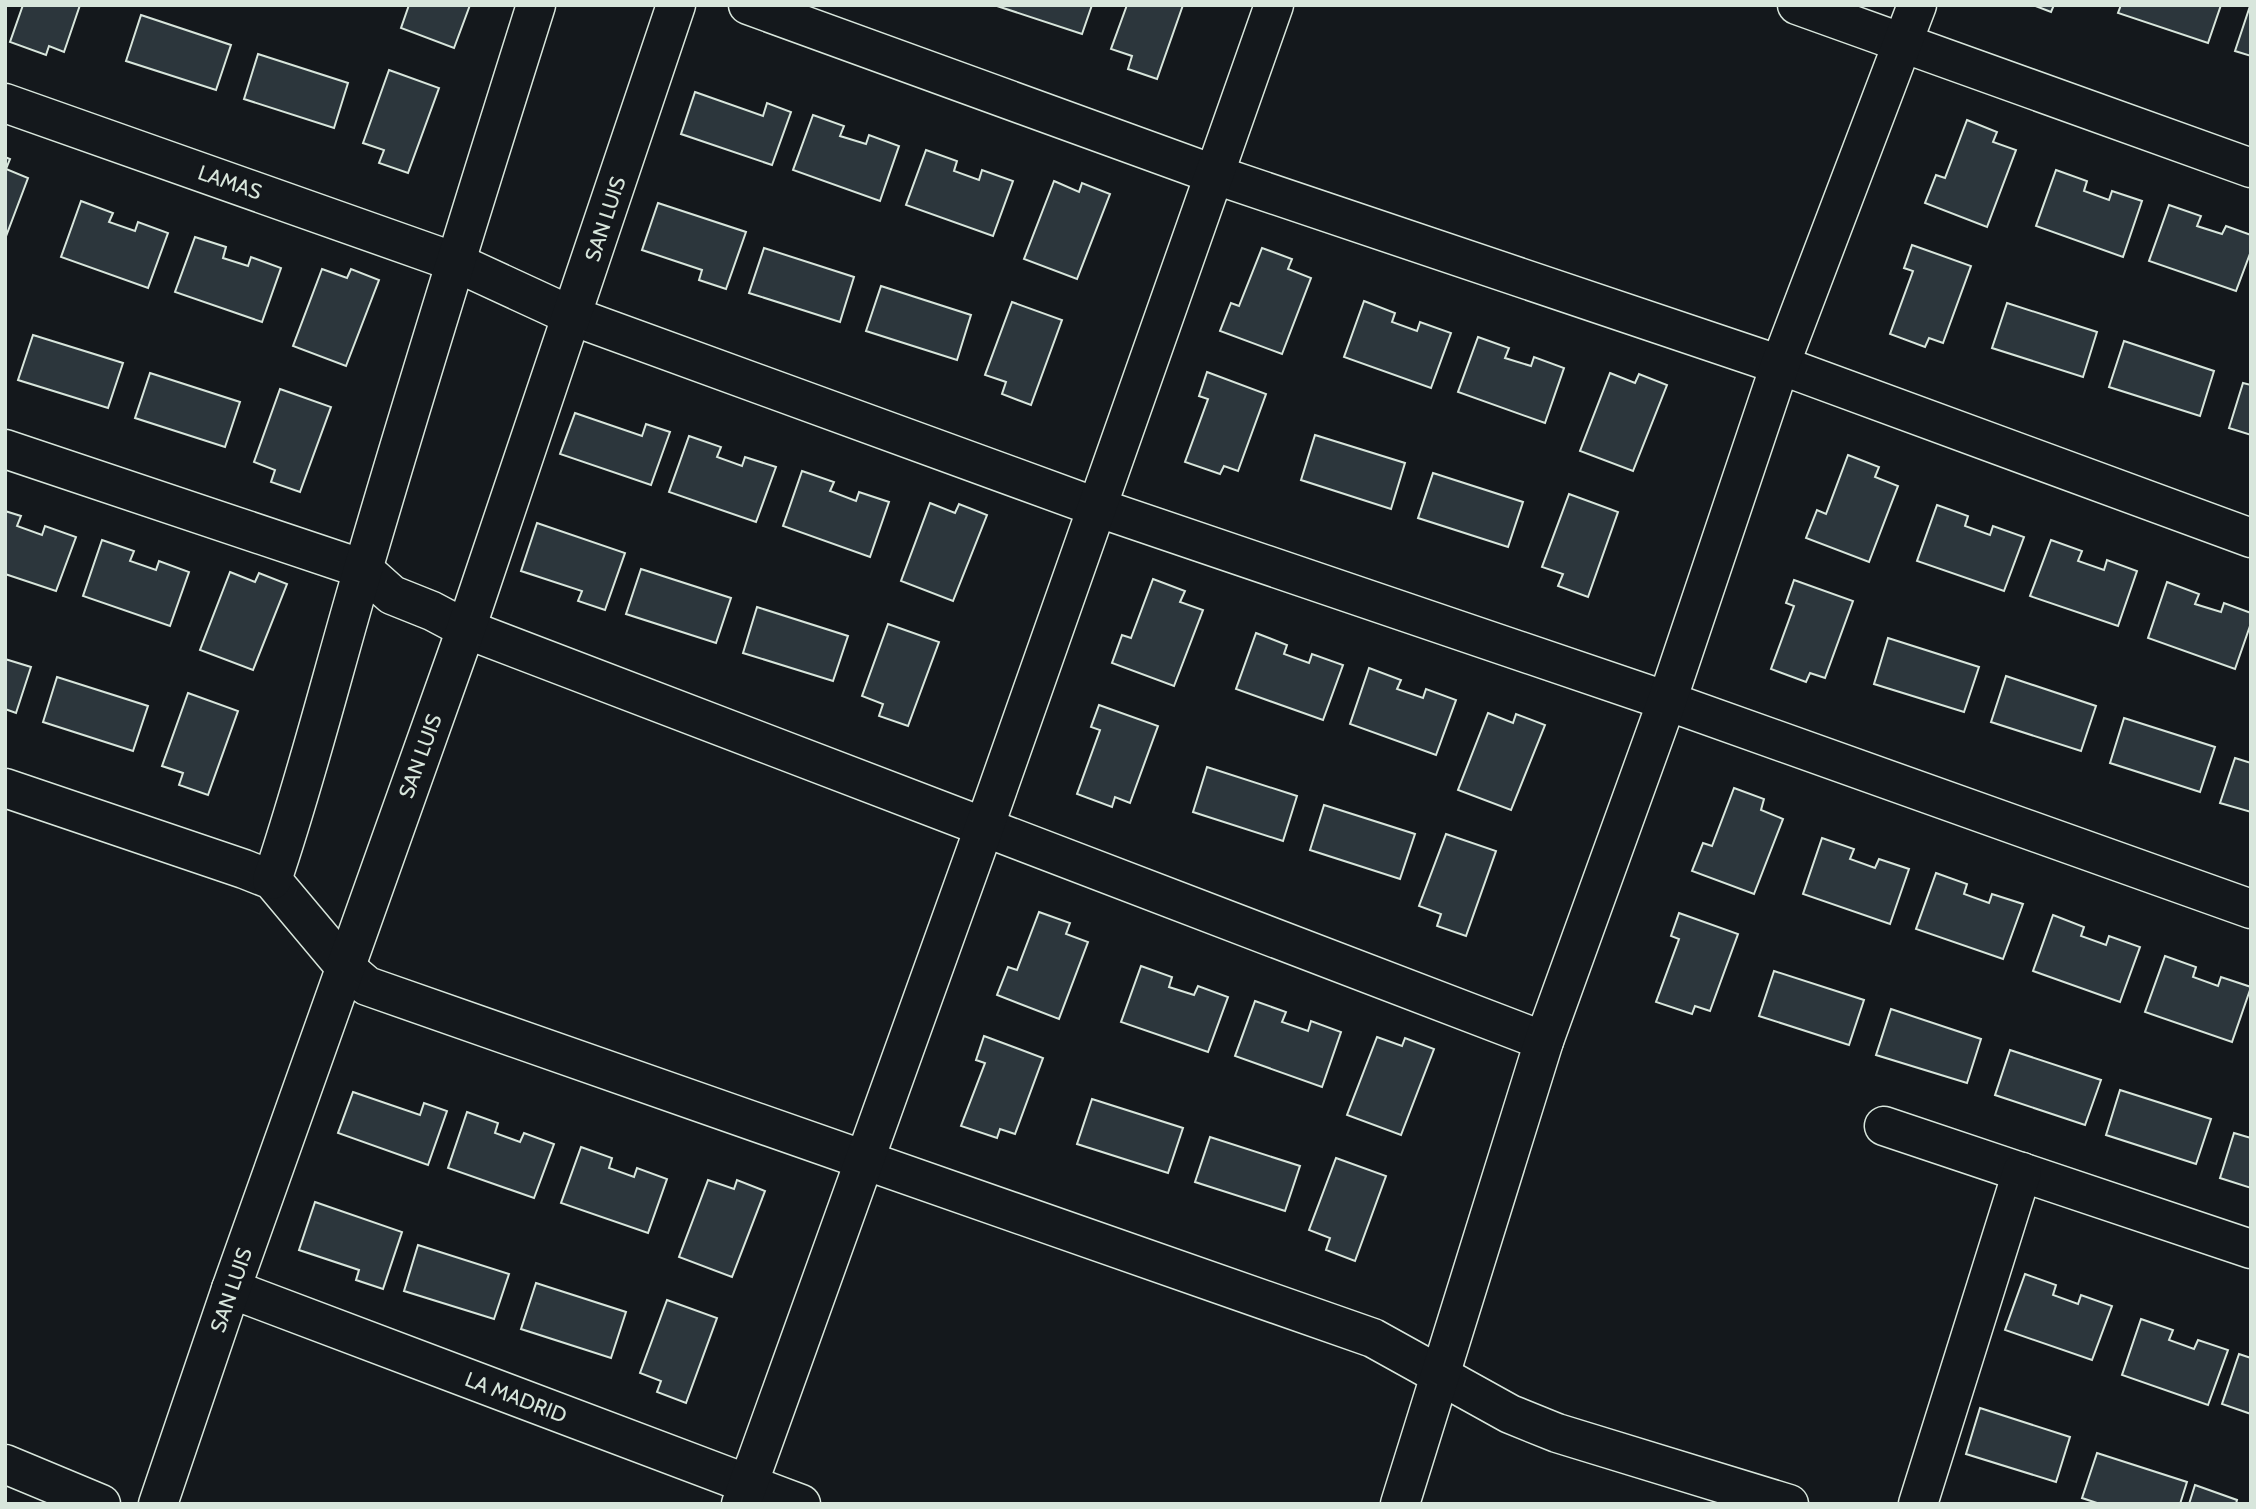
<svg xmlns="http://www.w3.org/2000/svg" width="2256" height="1509" font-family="Cabin,sans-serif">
<rect width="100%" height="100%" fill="#14181c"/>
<g fill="#2c363c" stroke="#d8e6dc" stroke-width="2">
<polygon points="23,5 80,5 64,52 49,46 46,55 10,42"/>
<polygon points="409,5 470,5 454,48 401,28"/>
<polygon points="994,5 1092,5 1082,34"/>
<polygon points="1127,5 1183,5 1157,79 1128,69 1132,56 1111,49"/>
<polygon points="2033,5 2054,5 2051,12"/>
<polygon points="2121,5 2221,5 2208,43 2118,13"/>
<polygon points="2250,6 2251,6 2251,56 2235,51"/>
<polygon points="141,15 231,45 216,90 126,61"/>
<polygon points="258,54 348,83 334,128 244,99"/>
<polygon points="389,70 439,88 408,173 379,163 384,150 363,143"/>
<polygon points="695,92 763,116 767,103 791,112 772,165 681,134"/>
<polygon points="813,115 844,126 840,136 866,144 869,135 899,146 880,201 793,170"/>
<polygon points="1967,120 1997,132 1993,142 2016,150 1987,227 1925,203 1936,175 1945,178"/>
<polygon points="926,150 957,161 954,171 979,180 982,170 1013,181 993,236 906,205"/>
<polygon points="5,157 10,159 6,169 28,178 5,239"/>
<polygon points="2056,170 2087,181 2084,191 2109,200 2112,191 2142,201 2123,257 2036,226"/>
<polygon points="1054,181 1079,192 1082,183 1110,194 1077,279 1024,259"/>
<polygon points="81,201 113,213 109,222 135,231 138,222 168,233 148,288 61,257"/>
<polygon points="658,203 746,232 726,289 699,280 702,270 642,250"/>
<polygon points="2169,205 2201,216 2197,226 2222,234 2226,226 2251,235 2251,251 2236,291 2149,261"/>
<polygon points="195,237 226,247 223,258 248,266 251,257 281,268 262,322 175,292"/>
<polygon points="1912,245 1971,266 1943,343 1929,338 1925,347 1890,334 1913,271 1904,268"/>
<polygon points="764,248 854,277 840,322 749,293"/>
<polygon points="1262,248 1292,259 1288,269 1311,278 1282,354 1220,331 1231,303 1239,306"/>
<polygon points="322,269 347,278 351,269 379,280 346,366 293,346"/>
<polygon points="881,286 971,315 957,360 866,331"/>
<polygon points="1364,301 1395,313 1392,322 1417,331 1420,322 1451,333 1431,388 1344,357"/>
<polygon points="1012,302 1062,320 1031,405 1002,394 1006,382 985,375"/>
<polygon points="2007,303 2097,332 2083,377 1992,348"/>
<polygon points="33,335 123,363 108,408 18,380"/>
<polygon points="1478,337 1509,348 1505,358 1531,366 1534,357 1564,368 1545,423 1458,392"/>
<polygon points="2124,341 2214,371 2200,416 2109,387"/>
<polygon points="1207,372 1266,394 1238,471 1224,466 1220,474 1185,462 1208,399 1199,396"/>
<polygon points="150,373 240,402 225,447 135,418"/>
<polygon points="1610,373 1635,383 1639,374 1667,385 1633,471 1580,451"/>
<polygon points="2243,383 2251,385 2251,435 2229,428"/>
<polygon points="280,389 331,407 300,492 271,482 275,470 254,462"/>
<polygon points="575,413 642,436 646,424 670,432 651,485 560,454"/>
<polygon points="1315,435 1405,463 1391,509 1301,480"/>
<polygon points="689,436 721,447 717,457 742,466 745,457 776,467 756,522 669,492"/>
<polygon points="1848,455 1879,467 1875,477 1898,486 1869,562 1806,538 1817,510 1826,514"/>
<polygon points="802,471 834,482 830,491 856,501 859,492 889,502 870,557 783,526"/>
<polygon points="1433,473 1523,502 1508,547 1418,518"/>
<polygon points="1569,494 1618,512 1588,597 1558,586 1563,574 1542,567"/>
<polygon points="930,503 955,513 959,504 987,515 953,601 901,581"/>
<polygon points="1937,505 1968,516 1965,526 1990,535 1993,526 2024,537 2004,591 1917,561"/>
<polygon points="5,511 21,516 17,526 42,535 45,526 76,537 56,591 5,574"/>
<polygon points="537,523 625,553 605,610 578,601 582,591 521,571"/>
<polygon points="102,540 134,551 130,561 156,570 159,561 189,572 170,626 83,596"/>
<polygon points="2051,540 2082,551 2078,561 2104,570 2107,560 2137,571 2118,626 2030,596"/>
<polygon points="641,569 731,598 716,643 626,614"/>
<polygon points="230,572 255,582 259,573 287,584 253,670 200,650"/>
<polygon points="1153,579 1185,591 1180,602 1203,610 1174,686 1112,663 1122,635 1131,638"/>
<polygon points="1794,580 1853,601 1825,678 1810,673 1806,682 1771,669 1794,606 1786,603"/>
<polygon points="2167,582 2199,594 2195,604 2221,612 2224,603 2251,613 2251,623 2235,669 2148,638"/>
<polygon points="757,607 848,636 833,681 743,653"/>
<polygon points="888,624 939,642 908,726 879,716 883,704 862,696"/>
<polygon points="1256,633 1287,645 1284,654 1309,663 1312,654 1343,665 1323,720 1236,689"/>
<polygon points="1888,638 1979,667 1964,712 1874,684"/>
<polygon points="5,659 31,667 16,713 5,709"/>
<polygon points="1369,668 1401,680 1397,689 1423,698 1426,689 1456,700 1436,755 1350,724"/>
<polygon points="2006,676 2096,706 2081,751 1991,722"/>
<polygon points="57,677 148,706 133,751 43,722"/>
<polygon points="188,693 238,711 208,795 179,785 183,773 162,766"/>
<polygon points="1099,705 1158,726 1130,803 1115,797 1112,807 1077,794 1100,730 1091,727"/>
<polygon points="1488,713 1513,723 1516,714 1545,725 1511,810 1458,790"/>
<polygon points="2124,718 2215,747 2200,792 2110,763"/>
<polygon points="2235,758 2251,763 2251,812 2220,803"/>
<polygon points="1207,767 1297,796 1283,841 1193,812"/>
<polygon points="1734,788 1764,799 1761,810 1783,819 1754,894 1692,871 1703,843 1712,846"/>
<polygon points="1324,805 1415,834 1400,879 1310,850"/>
<polygon points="1446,834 1496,851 1466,936 1437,926 1441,914 1419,906"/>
<polygon points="1822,838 1854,849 1850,859 1875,868 1879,859 1909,869 1890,924 1803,894"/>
<polygon points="1936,873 1967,884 1964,894 1989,903 1992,894 2023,904 2003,959 1916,929"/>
<polygon points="1039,912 1070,923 1066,934 1088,942 1059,1019 997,995 1008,967 1017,970"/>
<polygon points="1679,913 1738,934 1710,1011 1695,1006 1692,1014 1656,1002 1679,939 1671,936"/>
<polygon points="2053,915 2084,927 2081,936 2106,945 2109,936 2140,947 2120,1002 2033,971"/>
<polygon points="2165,956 2196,967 2193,977 2218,986 2221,977 2251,987 2232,1042 2145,1012"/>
<polygon points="1141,966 1172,977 1169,987 1194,995 1198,986 1228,997 1208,1052 1121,1022"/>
<polygon points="1774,971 1864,1000 1849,1045 1759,1016"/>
<polygon points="1255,1001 1286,1012 1282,1022 1308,1031 1311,1021 1341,1032 1322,1087 1235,1056"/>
<polygon points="1891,1009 1981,1039 1967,1083 1876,1055"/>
<polygon points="984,1036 1043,1058 1015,1134 1000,1129 997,1138 961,1126 985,1063 976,1060"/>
<polygon points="1377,1037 1402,1046 1405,1038 1434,1049 1401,1135 1347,1115"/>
<polygon points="2010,1050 2101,1080 2085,1125 1995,1095"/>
<polygon points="2120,1090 2211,1119 2196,1164 2106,1135"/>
<polygon points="353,1092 420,1115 424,1103 447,1111 428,1165 338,1133"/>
<polygon points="1092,1099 1183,1128 1168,1173 1077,1144"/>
<polygon points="467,1112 498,1123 495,1133 520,1142 524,1133 554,1144 534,1198 448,1168"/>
<polygon points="2234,1133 2251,1138 2251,1188 2220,1178"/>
<polygon points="1210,1137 1300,1166 1285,1211 1195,1182"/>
<polygon points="581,1147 612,1158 609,1168 634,1177 637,1168 667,1179 648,1233 561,1203"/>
<polygon points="1336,1158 1386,1176 1355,1261 1326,1250 1330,1238 1309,1230"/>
<polygon points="708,1180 734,1189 737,1180 765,1191 732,1277 679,1257"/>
<polygon points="315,1202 402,1232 383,1289 356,1280 359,1270 299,1250"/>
<polygon points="418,1245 509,1274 494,1319 404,1291"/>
<polygon points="2025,1274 2056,1285 2053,1295 2078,1304 2081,1295 2112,1306 2092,1360 2005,1330"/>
<polygon points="536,1283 626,1312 611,1358 521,1329"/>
<polygon points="667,1300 717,1318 686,1403 657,1392 661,1381 640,1373"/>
<polygon points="2141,1319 2173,1330 2169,1340 2194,1349 2198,1340 2228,1350 2208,1405 2122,1375"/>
<polygon points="2239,1354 2251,1358 2251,1414 2222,1404"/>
<polygon points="1980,1408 2070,1437 2056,1482 1966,1454"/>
<polygon points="2097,1453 2187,1482 2180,1504 2100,1504 2082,1498"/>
<polygon points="2195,1485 2237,1500 2236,1504 2189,1504"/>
</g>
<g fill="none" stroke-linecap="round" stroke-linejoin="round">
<g stroke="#d8e6dc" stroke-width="41">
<g id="street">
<polyline points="748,5 1216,175 1780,365 2251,538"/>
<polyline points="1797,5 2251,168"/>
<polyline points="5,103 455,262 572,316 1096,507 1667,701 2251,909"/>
<polyline points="5,449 363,569 392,595 432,611 466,629 1544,1041"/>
<polyline points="5,788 244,869 272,880 345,967 367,986 1373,1338 1510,1414 1557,1433 1789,1504"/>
<path d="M272 880C307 777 333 671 364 566 419 378 477 192 536 5"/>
<polyline points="1884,1126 2251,1249"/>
<polyline points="231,1289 801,1504"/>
<polyline points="5,1464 101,1504"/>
<polyline points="158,1504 231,1289 466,629 676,5"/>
<polyline points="741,1504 984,828 1274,5"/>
<polyline points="1400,1504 1544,1041 1667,701 1780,365 1917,5"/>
<polyline points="1918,1504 2022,1172"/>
</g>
</g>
<use href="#street" stroke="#14181c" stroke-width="38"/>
</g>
<g text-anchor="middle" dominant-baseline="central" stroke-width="5" stroke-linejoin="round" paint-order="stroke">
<g font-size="21" fill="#d8e6dc" stroke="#14181c">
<text transform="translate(230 182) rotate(19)">LAMAS</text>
<text transform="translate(605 219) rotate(-72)">SAN LUIS</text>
<text transform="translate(420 756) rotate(-70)">SAN LUIS</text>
<text transform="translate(231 1290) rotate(-71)">SAN LUIS</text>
<text transform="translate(516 1397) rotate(21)">LA MADRID</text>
</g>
</g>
<rect width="2256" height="1509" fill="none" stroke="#d8e6dc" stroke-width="14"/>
</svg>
